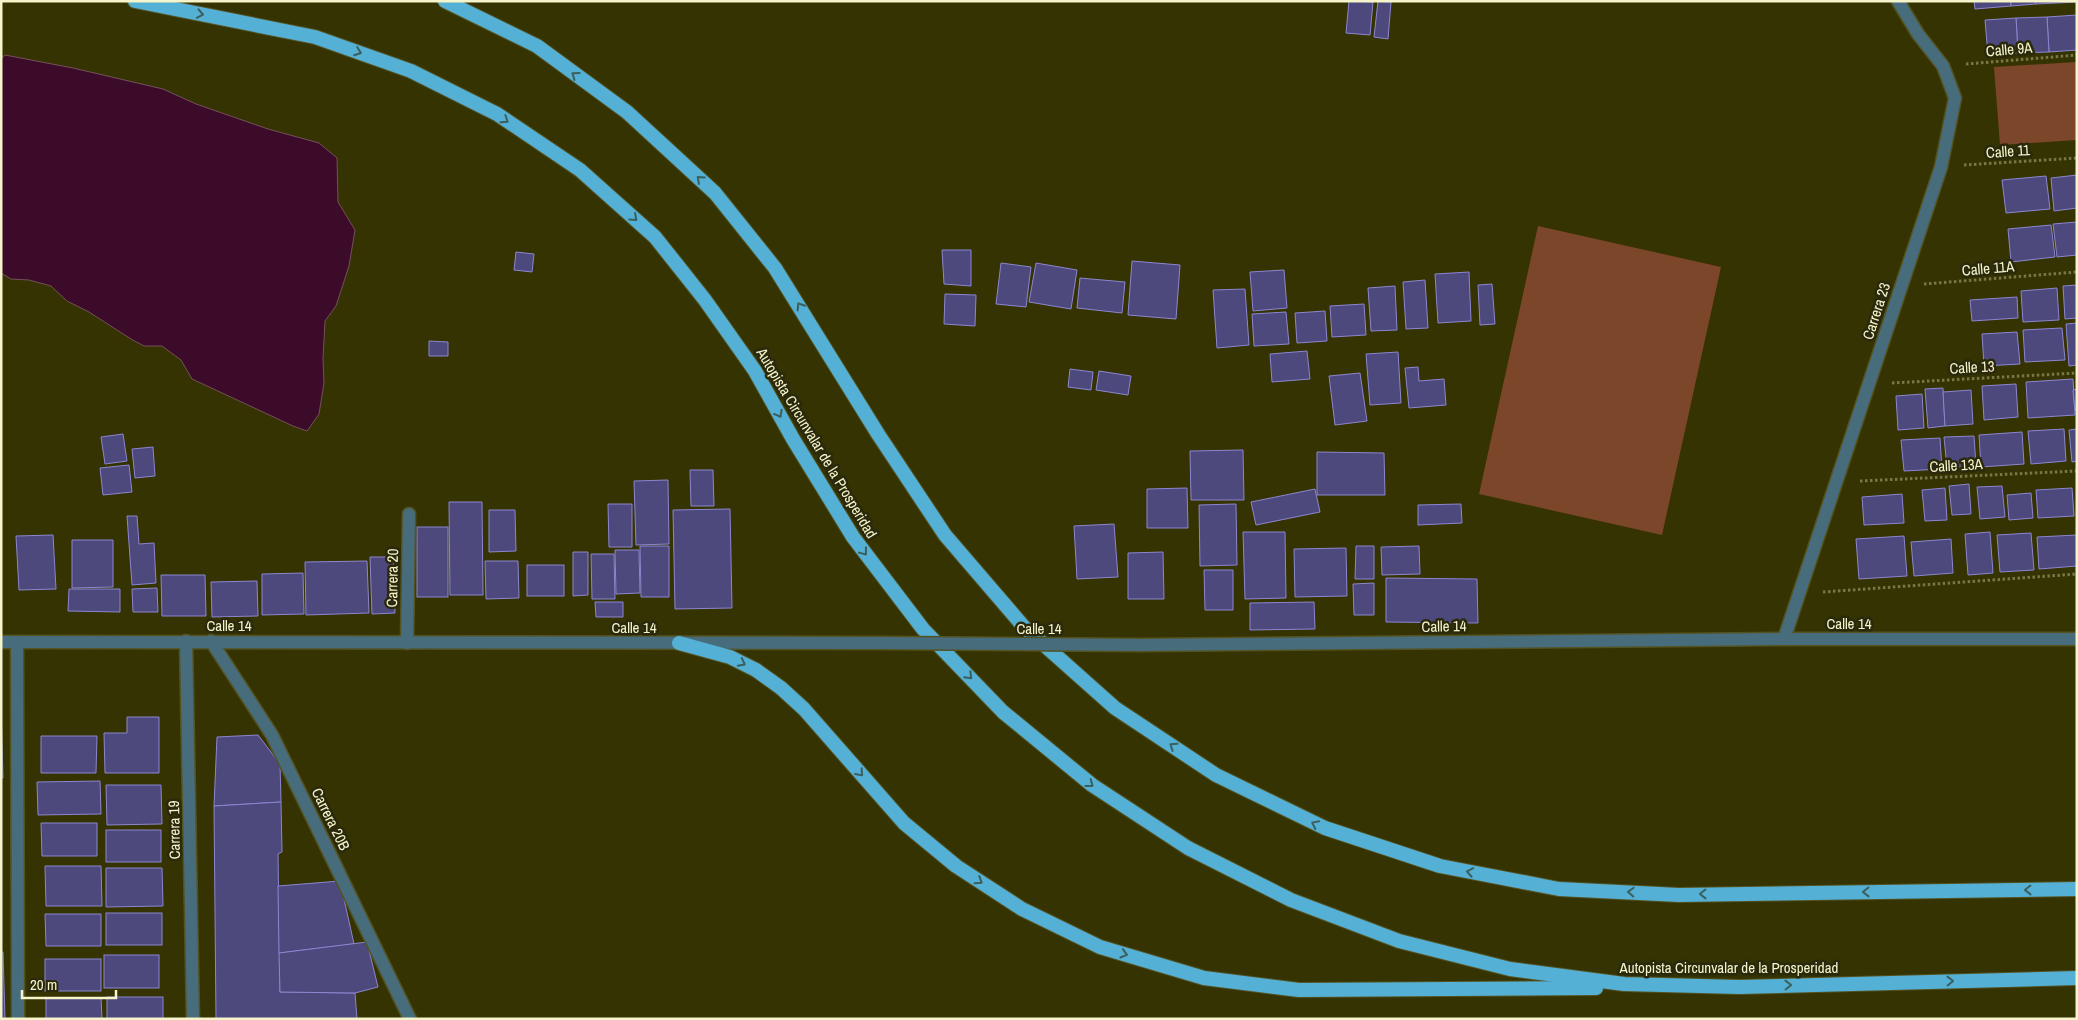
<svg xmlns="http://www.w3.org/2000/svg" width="2078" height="1020" font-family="'Archivo Narrow',sans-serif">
<rect width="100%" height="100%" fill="#353301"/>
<g fill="#7c462b">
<polygon points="2077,62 2077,140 2000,145 1994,67"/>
<polygon points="1538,226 1721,267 1662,535 1479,494"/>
</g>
<polygon fill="#3c0b2a" stroke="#74515a" points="5,55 73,68 163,89 196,104 268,129 319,143 337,158 338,202 355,230 349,266 336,306 325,321 323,359 324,383 319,414 307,431 293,426 192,379 181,360 162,346 144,346 131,339 89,312 67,301 51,286 29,280 11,279 1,273 1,59"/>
<g fill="#4d497c" stroke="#8c86d1">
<polygon points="1349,1 1373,2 1370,35 1346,33"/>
<polygon points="1378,1 1391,2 1388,39 1374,37"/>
<polygon points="1974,1 2011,1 2011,6 1975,9"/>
<polygon points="2011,1 2035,1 2036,4 2011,6"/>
<polygon points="2035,1 2077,1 2077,2 2036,4"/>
<polygon points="2077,15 2077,50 2049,52 2047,17"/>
<polygon points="2047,17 2049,52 2018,53 2016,18"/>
<polygon points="2016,18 2018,53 1988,55 1985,20"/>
<polygon points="2077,175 2077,208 2054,211 2051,178"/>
<polygon points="2046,176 2050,209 2006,213 2002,180"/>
<polygon points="2077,222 2077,255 2057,257 2053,224"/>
<polygon points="2051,225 2055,257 2011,262 2008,229"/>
<polygon points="942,250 971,250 971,286 944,284"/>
<polygon points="516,252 534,254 532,272 514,270"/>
<polygon points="1132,261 1180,265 1176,319 1128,315"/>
<polygon points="1001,263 1031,267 1026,307 996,304"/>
<polygon points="1036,263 1077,270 1071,309 1029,302"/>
<polygon points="1284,270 1287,308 1253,311 1250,272"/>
<polygon points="1469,272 1471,321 1438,323 1435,274"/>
<polygon points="1080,278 1125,282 1122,313 1077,308"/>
<polygon points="1425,280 1428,328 1406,329 1403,282"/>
<polygon points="1492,284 1495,324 1480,325 1478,285"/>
<polygon points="2077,285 2077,318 2065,319 2063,286"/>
<polygon points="1395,286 1397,330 1371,331 1368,288"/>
<polygon points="2057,288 2059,320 2023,322 2021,291"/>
<polygon points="1245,289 1249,345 1217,348 1213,290"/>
<polygon points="945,294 976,295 975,326 944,324"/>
<polygon points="2017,297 2018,318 1972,321 1970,300"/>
<polygon points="1364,304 1366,335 1332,337 1330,306"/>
<polygon points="1325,311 1327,341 1297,343 1295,313"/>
<polygon points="1286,312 1289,344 1254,346 1252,314"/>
<polygon points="2077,323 2077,365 2069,366 2066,324"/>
<polygon points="2062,328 2065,360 2025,362 2023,330"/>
<polygon points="2017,332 2020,364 1984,366 1982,334"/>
<polygon points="429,341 448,342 448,356 429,356"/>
<polygon points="1307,351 1310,379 1272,382 1270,354"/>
<polygon points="1398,352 1401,403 1370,405 1366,354"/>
<polygon points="1418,367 1419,381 1444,379 1446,405 1409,408 1405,368"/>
<polygon points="1070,369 1093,372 1091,390 1068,387"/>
<polygon points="1099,371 1131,376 1128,395 1096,390"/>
<polygon points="1360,373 1367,421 1335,425 1329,376"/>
<polygon points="2073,379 2075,415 2028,418 2026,382"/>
<polygon points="2016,384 2018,417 1984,420 1982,386"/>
<polygon points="1943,388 1945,426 1928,428 1925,389"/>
<polygon points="2077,389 2077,410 2075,410 2073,390"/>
<polygon points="1971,390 1973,424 1945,426 1943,392"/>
<polygon points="1922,394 1924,428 1898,430 1896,396"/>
<polygon points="2064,429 2066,461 2031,464 2028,431"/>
<polygon points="2077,429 2077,461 2072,462 2069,430"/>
<polygon points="2022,432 2024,464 1981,467 1979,435"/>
<polygon points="123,434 127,461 105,464 101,437"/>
<polygon points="1974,436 1976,466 1947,468 1944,437"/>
<polygon points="1940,438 1942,469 1904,471 1901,440"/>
<polygon points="153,447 155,476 135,478 132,449"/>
<polygon points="1243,450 1244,500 1191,500 1190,451"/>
<polygon points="1317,452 1384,453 1385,495 1317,495"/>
<polygon points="129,465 132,492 103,495 100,468"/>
<polygon points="690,470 713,470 714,506 691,506"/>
<polygon points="668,480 669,544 636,545 634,481"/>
<polygon points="1969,484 1971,514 1952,515 1949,486"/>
<polygon points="2002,486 2005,517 1980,519 1977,487"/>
<polygon points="1187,488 1188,528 1147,528 1147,489"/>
<polygon points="1945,488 1947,520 1925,521 1922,490"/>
<polygon points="2072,488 2074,516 2038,518 2036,490"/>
<polygon points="1315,489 1320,512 1256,525 1251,502"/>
<polygon points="2031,493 2033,518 2009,520 2007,495"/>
<polygon points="1902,494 1904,523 1864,525 1862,497"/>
<polygon points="449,502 482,502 483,595 450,595"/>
<polygon points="608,504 632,504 632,547 609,547"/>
<polygon points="1236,504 1237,565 1200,566 1199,505"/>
<polygon points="1461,504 1462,523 1418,525 1418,505"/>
<polygon points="730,509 732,608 675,609 673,510"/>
<polygon points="489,510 515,510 516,551 489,552"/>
<polygon points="127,516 137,516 139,544 154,543 156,583 132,585"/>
<polygon points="1114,524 1118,577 1077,579 1074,526"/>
<rect x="417" y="527" width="31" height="70"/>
<polygon points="1243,532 1285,532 1286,598 1245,599"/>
<polygon points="1990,532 1993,573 1968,575 1965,534"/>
<polygon points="2031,533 2034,570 2000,572 1997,535"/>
<polygon points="53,535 56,589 19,590 16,536"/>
<polygon points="2077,535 2077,566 2039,569 2037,537"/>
<polygon points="1904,536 1907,576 1859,579 1856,539"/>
<polygon points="1951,539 1953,573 1914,576 1911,542"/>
<polygon points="72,540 113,540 113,587 72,588"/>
<polygon points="640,546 669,546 669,597 641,597"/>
<polygon points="1356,546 1374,546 1374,579 1355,579"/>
<polygon points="1419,546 1420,574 1382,575 1381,547"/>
<polygon points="1346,548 1347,596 1295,597 1294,549"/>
<polygon points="615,550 639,550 640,593 616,594"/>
<polygon points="573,552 588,552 588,595 573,596"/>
<polygon points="1163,552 1164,599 1128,599 1128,553"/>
<polygon points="591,554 614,554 615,599 592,599"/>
<polygon points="370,557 393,557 395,613 372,614"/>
<polygon points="367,561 369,613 306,615 305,562"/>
<polygon points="485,561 518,561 519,598 486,599"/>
<rect x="527" y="565" width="37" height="31"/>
<polygon points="1204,570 1233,570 1233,610 1205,610"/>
<polygon points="303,573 304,614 262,615 262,574"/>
<polygon points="161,575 205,575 206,616 162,616"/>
<polygon points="1386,578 1477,579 1478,623 1386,622"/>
<polygon points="257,581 258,616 212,617 211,582"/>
<polygon points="1374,583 1374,615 1354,615 1353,584"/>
<polygon points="157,588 158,612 133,612 132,589"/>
<polygon points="69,589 120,589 120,612 68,611"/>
<polygon points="595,602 623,602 623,617 596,617"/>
<polygon points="1314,602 1315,629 1250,630 1250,603"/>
<polygon points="1,706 3,778 1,778"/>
<polygon points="127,717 159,717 159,773 105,773 104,733 127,733"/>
<polygon points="258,735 280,764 281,802 214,806 217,737"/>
<polygon points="41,736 97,736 96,773 41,773"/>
<polygon points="100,781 101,814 38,815 37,782"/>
<polygon points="106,785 161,785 162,824 107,825"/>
<polygon points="281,802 282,852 278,854 280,992 355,993 357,1019 216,1019 214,806"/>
<polygon points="41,823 97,823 97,856 42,856"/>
<rect x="106" y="830" width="55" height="32"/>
<polygon points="45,866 101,866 102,906 46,906"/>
<polygon points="106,868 162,868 163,906 106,907"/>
<polygon points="340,881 354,944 279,953 278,886"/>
<rect x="106" y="913" width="56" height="32"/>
<polygon points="45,914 101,914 101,946 46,946"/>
<polygon points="367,942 378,987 355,993 280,992 279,953"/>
<polygon points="1,952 3,952 5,1019 1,1019"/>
<rect x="104" y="955" width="55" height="33"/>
<rect x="45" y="959" width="56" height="32"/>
<rect x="107" y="997" width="56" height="22"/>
<polygon points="46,998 101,998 102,1019 46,1019"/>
</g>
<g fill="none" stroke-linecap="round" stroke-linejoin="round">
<g stroke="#545221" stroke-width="15">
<g id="minor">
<polyline points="1784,639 1941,167 1955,98 1943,66 1918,34 1898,1"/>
<polyline points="186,641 193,1019"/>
<polyline points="211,641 272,735 410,1019"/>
<polyline points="17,642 18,1019"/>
<polyline points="407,643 409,514"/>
</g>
</g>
<g stroke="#545221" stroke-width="15">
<g id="tertiary">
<polyline points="1,642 883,643"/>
<polyline points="1141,645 1784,639 2077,639"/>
</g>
</g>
<g stroke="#545221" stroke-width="16">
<g id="trunk">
<polyline points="135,1 315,37 411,71 497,114 580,170 655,237 705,300 755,371 793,439 853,537 923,629 1003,712 1092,785 1188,848 1291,900 1399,941 1510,969 1624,984 1739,987 2077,978"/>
<polyline points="445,1 537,46 627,112 715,193 775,268 878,434 945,535 1024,627 1115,708 1216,775 1325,828 1440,866 1559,889 1679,895 2077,889"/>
<polyline points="679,643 730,657 756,670 781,688 804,709 904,823 956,866 1022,909 1100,947 1204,978 1299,990 1596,988"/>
</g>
</g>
<g stroke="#797748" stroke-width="3" stroke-dasharray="2.5 2.5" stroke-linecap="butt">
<polyline points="1966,64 2077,55"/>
<polyline points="1964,165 2077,158"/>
<polyline points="1924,284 2077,272"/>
<polyline points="1892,383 2077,373"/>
<polyline points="1860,481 2077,471"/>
<polyline points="1823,592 2077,574"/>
</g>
<use href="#minor" stroke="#476c7c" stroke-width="12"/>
<use href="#tertiary" stroke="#476c7c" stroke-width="12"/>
<use href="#trunk" stroke="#54b0d4" stroke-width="14"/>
<g stroke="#545221" stroke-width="15" stroke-linecap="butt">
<polyline id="tertiary-bridge" points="883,643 1141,645"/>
</g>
<use href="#tertiary-bridge" stroke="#476c7c" stroke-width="12"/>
</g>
<defs><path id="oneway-chevron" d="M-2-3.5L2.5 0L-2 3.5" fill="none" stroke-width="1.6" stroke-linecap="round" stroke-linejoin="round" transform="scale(1.25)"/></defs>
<g stroke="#3b5f5d">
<use href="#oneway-chevron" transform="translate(200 14) rotate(11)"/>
<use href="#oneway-chevron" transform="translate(358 52) rotate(20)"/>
<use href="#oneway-chevron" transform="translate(575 75) rotate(-144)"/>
<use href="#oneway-chevron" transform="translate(505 120) rotate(34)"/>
<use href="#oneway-chevron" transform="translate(700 179) rotate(-138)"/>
<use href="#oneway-chevron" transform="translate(634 218) rotate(42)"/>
<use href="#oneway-chevron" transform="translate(800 306) rotate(-122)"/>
<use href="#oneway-chevron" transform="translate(779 414) rotate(61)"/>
<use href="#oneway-chevron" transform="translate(864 552) rotate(53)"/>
<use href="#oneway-chevron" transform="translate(742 663) rotate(27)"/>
<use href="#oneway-chevron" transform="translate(969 676) rotate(46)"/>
<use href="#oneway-chevron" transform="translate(1173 746) rotate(-146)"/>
<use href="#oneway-chevron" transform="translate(860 773) rotate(49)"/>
<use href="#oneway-chevron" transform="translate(1090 784) rotate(37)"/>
<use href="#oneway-chevron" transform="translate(1315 824) rotate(-154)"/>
<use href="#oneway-chevron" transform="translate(1470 872) rotate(-169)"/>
<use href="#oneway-chevron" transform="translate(979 881) rotate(33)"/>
<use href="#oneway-chevron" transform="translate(2028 890) rotate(179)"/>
<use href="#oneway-chevron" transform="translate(1631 892) rotate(-177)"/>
<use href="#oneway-chevron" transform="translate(1866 892) rotate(179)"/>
<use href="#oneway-chevron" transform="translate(1703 894) rotate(179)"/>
<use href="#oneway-chevron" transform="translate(1124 954) rotate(17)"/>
<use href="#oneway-chevron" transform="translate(1950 981) rotate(-1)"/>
<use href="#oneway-chevron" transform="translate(1788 985) rotate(-1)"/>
</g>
<g text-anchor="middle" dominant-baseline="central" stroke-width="5" stroke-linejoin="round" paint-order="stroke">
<g font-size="15" fill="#f5f4ca" stroke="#2a290d">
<text transform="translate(2009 49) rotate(-5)">Calle 9A</text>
<text transform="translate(2008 151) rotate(-4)">Calle 11</text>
<text transform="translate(1988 268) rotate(-5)">Calle 11A</text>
<text transform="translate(1876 311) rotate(-72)">Carrera 23</text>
<text transform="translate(1972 367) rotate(-3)">Calle 13</text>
<text transform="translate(817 443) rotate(59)">Autopista Circunvalar de la Prosperidad</text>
<text transform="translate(1956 465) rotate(-3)">Calle 13A</text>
<text transform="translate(392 578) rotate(-89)">Carrera 20</text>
<text x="1849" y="623">Calle 14</text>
<text x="229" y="625">Calle 14</text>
<text transform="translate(1444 626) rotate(-1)">Calle 14</text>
<text x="634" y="627">Calle 14</text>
<text x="1039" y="628">Calle 14</text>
<text transform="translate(331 819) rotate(64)">Carrera 20B</text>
<text transform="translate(174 830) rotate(-91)">Carrera 19</text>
<text x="1729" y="967">Autopista Circunvalar de la Prosperidad</text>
</g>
</g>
<rect width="2078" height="1020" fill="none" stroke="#f5f4ca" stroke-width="5"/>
<path d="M22 990v8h94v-8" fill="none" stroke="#f5f4ca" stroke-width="2.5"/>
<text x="30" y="990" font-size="15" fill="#f5f4ca" stroke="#2a290d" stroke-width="4" paint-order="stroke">20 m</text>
</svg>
